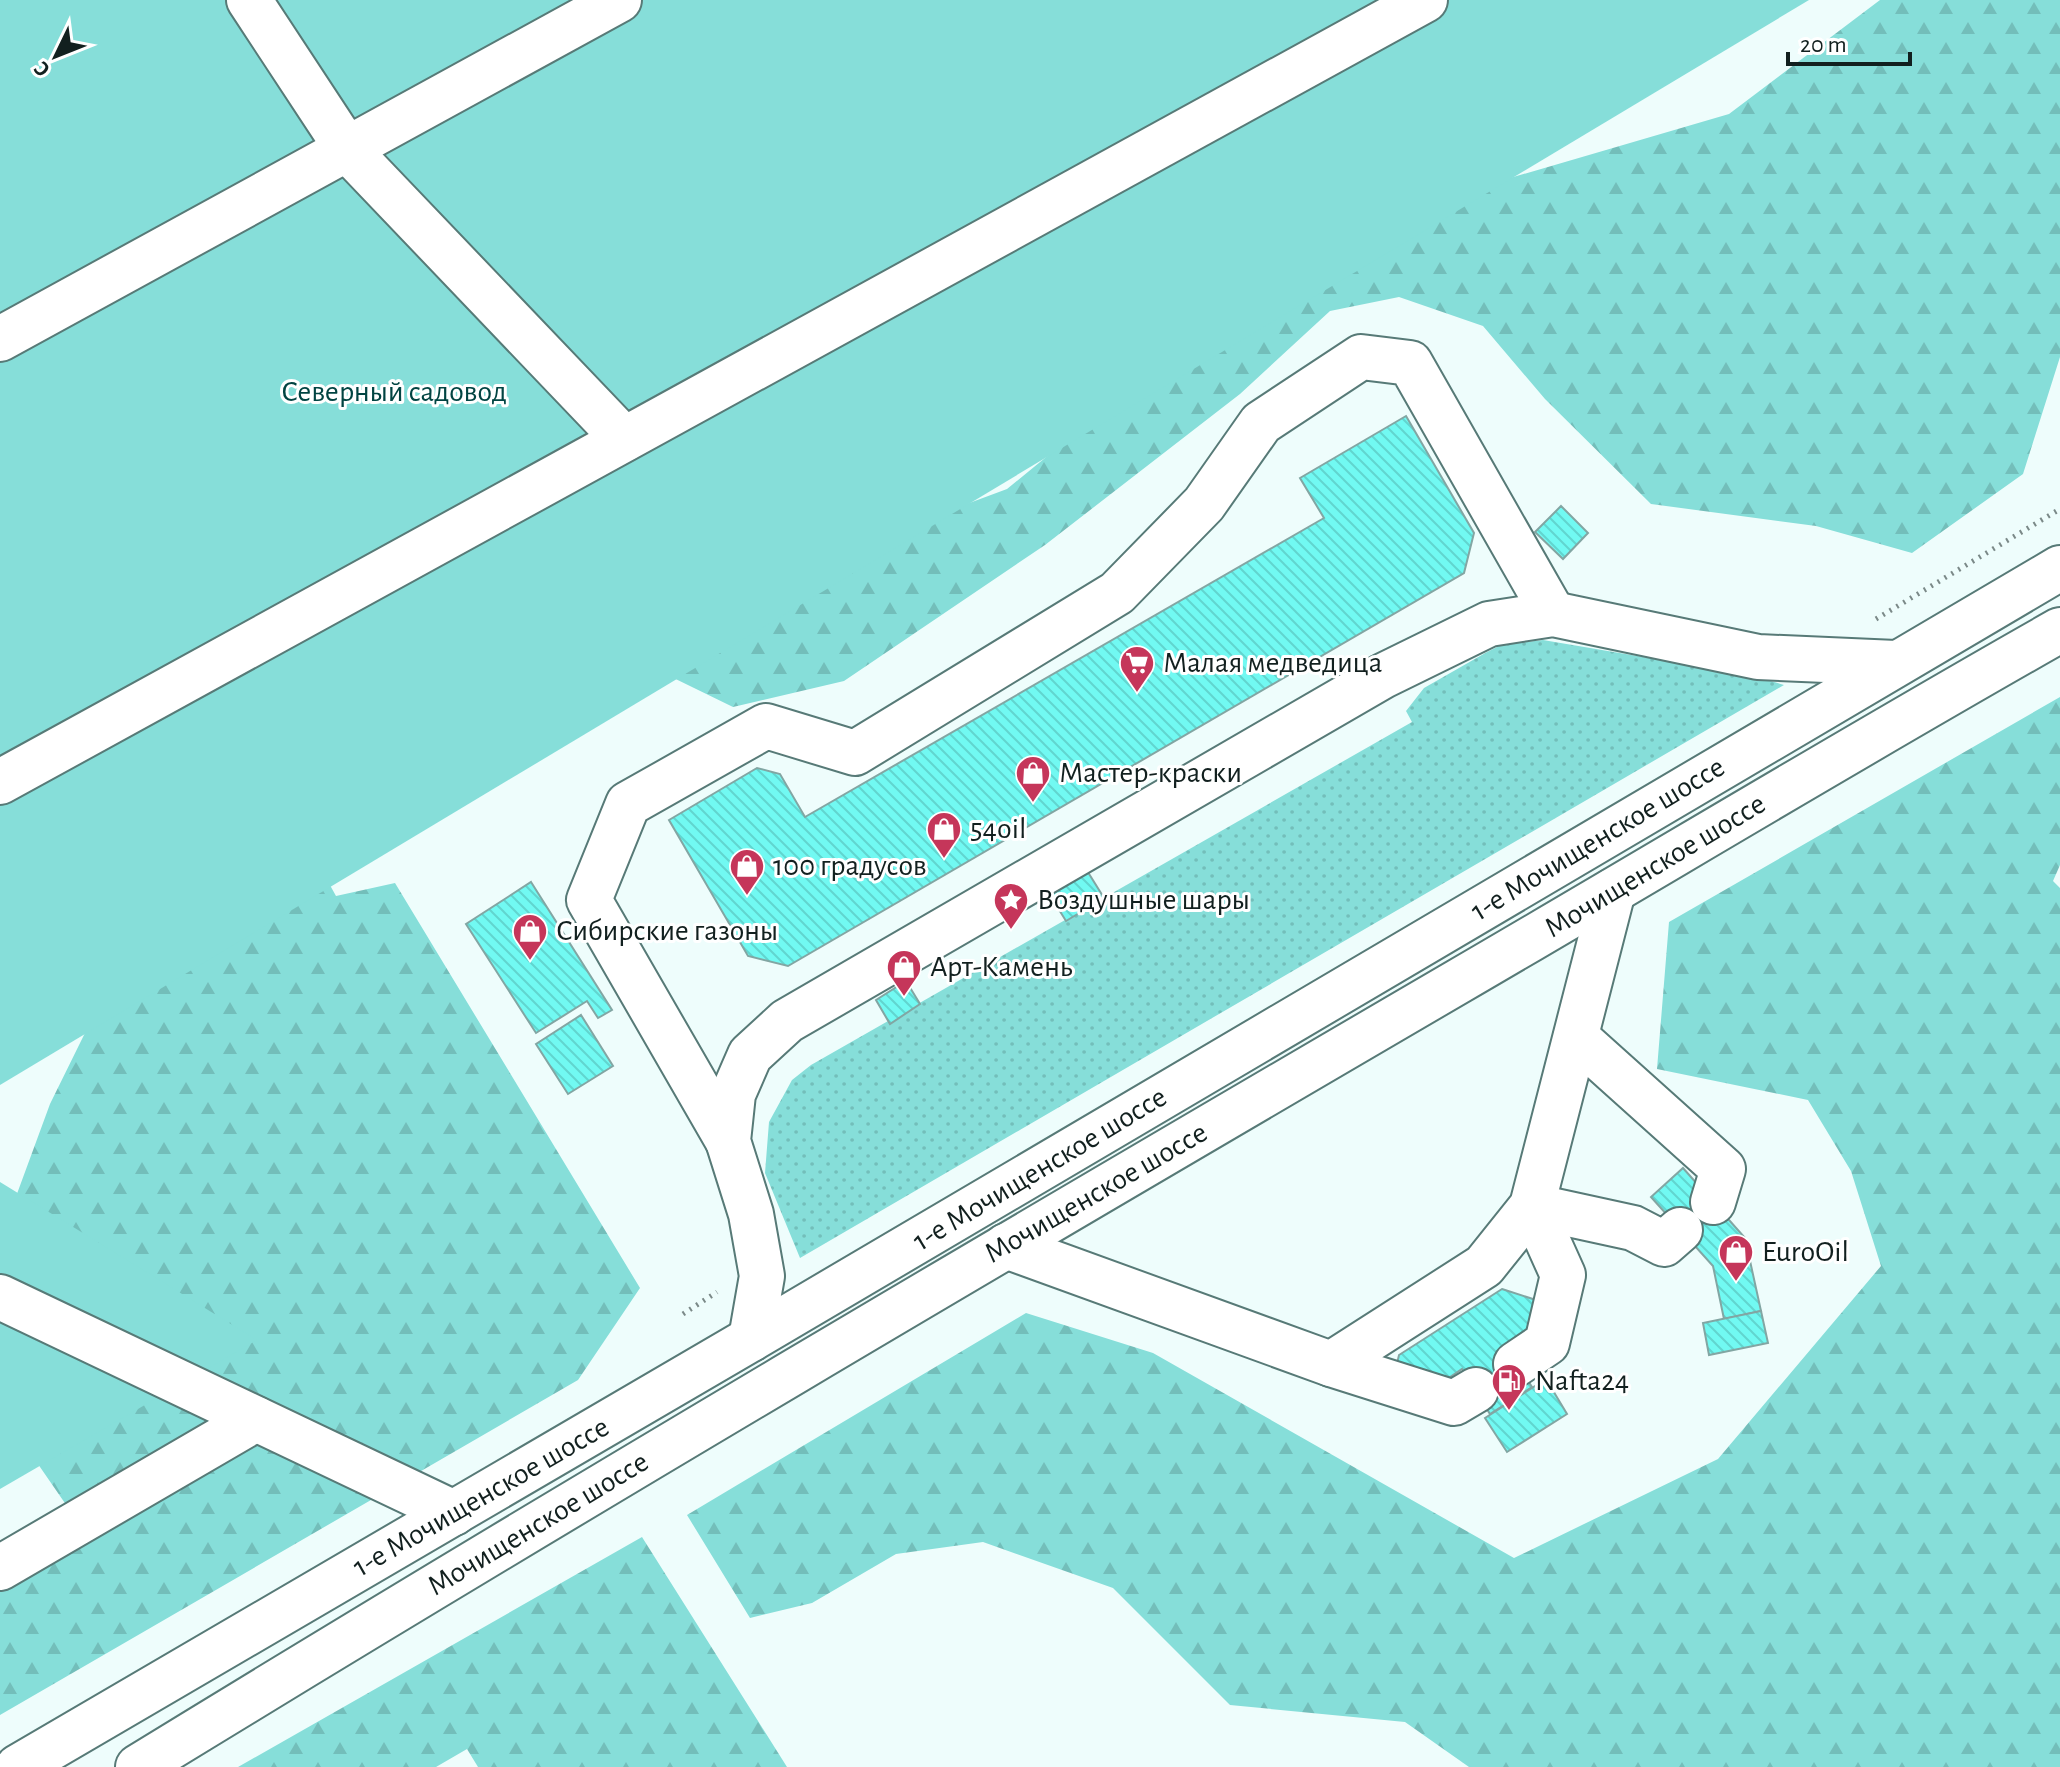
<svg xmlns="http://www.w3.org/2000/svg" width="2060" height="1767" font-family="'Alegreya Sans',sans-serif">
<defs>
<pattern id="grass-dots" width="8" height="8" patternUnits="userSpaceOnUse" patternTransform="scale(2)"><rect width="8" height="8" fill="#86ded9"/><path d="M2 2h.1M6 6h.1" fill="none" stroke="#73beba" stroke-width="1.8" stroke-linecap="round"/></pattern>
<pattern id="forest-firs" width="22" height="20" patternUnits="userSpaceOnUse" patternTransform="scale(2)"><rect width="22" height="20" fill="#86ded9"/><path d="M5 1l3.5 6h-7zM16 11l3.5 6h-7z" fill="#73beba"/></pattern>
<pattern id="building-back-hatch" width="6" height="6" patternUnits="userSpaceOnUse" patternTransform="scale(2)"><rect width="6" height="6" fill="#71f9f2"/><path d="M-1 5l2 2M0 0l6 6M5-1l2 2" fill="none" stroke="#61d5cf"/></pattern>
</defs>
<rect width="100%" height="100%" fill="#eefdfc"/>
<polygon fill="url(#grass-dots)" points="1543,640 1755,676 1784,685 800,1258 765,1173 769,1122 792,1080 811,1065 1412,722 1406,711 1424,688 1487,652 1501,645"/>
<g fill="url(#forest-firs)">
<polygon points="1880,0 2060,0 2060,357 2023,474 1912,553 1816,526 1651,504 1545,399 1483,326 1399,297 1330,311 1240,394 1045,545 844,681 733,707 651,667 851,547 1007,489 1156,367 1387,214 1729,114"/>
<polygon points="2060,697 2060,865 2053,881 2060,888 2060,1767 1469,1767 1405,1722 1230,1705 1113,1588 983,1542 896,1554 812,1603 750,1618 687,1515 1026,1313 1153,1353 1514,1558 1718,1459 1881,1266 1851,1171 1808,1100 1657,1069 1669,922"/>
<polygon points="265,768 336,896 395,883 640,1288 578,1380 0,1715 0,1591 89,1538 0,1409 0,1240 50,1104 180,840"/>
<polygon points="642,1537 787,1767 478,1767 467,1749 436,1767 238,1767"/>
</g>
<g fill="#86ded9">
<polygon points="0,0 1809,0 0,1085"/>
<polygon points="0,1182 257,1340 0,1489"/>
</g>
<g fill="url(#building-back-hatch)" stroke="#82a6a3" stroke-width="2">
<polygon points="1406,416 1474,533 1464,573 788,966 748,956 669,820 757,768 780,774 805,817 1324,518 1300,478"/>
<polygon points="1561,506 1588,533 1563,559 1535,532"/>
<polygon points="1086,869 1104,898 1066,921 1048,892"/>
<polygon points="531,882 612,1010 598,1018 587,1001 536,1033 466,924"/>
<polygon points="906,981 920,1004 890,1024 876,1000"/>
<polygon points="581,1015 613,1066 568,1094 536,1044"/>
<polygon points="1683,1168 1745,1238 1761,1311 1724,1319 1713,1266 1651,1197"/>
<polygon points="1502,1289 1542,1302 1533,1327 1505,1345 1532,1387 1490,1414 1462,1369 1437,1386 1395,1372 1399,1355"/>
<polygon points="1761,1311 1768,1343 1709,1355 1703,1323"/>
<polygon points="1546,1379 1567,1414 1507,1452 1485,1418"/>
</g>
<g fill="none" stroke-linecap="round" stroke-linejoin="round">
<g stroke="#577a77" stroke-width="48">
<g id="minor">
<polyline points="249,0 347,149 624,439"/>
<polyline points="0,339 619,0"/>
<polyline points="0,782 1425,0"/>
<polyline points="1576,1037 1723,1169 1713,1202"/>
<polyline points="728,1141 589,900 628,804 766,726 855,753 1117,593 1204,504 1261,423 1361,357 1410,363 1553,614"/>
<polyline points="1532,1206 1633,1228 1664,1244 1680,1230"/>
<polyline points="1006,1246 1331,1364 1484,1266 1532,1206 1613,891"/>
<polyline points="0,1297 454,1513"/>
<polyline points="751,1339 762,1276 751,1214 728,1141 733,1094 750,1055 787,1021 1383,676 1489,624 1553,614 1758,657 1896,663"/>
<polyline points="1331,1364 1454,1403 1476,1390"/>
<polyline points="1516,1364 1547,1343 1563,1275 1532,1206"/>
<polyline points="0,1568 256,1419"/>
</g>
</g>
<g stroke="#577a77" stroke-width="48">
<g id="major">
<polyline points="18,1767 751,1339 2060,568"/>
<path d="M138 1767C575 1499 1017 1239 1459 981 1660 864 1858 744 2060 630"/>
</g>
</g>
<g stroke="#7b8988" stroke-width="5" stroke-dasharray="2 6" stroke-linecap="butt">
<polyline points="1876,619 2060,509"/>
<polyline points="683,1314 717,1292"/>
</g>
<use href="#minor" stroke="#fff" stroke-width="44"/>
<use href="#major" stroke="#fff" stroke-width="44"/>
</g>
<defs>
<g id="supermarket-pin" transform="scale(1.8)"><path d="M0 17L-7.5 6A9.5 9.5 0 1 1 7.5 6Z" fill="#c5365a" stroke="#fff"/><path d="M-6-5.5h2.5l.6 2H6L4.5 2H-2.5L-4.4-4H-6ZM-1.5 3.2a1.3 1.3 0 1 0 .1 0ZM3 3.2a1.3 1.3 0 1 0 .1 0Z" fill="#fff"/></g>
<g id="shop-pin" transform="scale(1.8)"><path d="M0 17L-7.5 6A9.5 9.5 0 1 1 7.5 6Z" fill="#c5365a" stroke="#fff"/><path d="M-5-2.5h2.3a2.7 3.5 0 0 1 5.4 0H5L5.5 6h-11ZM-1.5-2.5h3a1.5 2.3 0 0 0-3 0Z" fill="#fff"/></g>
<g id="sight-pin" transform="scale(1.8)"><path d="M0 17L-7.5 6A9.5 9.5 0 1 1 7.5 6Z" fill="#c5365a" stroke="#fff"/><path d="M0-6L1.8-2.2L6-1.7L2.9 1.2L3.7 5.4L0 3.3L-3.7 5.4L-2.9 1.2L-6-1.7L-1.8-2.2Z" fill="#fff"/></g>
<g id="fuel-pin" transform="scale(1.8)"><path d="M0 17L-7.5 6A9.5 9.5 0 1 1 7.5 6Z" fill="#c5365a" stroke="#fff"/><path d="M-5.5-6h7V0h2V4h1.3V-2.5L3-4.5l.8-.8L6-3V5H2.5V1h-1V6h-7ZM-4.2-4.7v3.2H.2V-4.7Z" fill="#fff"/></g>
</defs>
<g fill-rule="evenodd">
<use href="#supermarket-pin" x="1137" y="663"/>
<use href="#shop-pin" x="1033" y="773"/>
<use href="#shop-pin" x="944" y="829"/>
<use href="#shop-pin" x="747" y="866"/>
<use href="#sight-pin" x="1011" y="900"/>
<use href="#shop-pin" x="530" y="931"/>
<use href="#shop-pin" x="904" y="967"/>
<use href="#shop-pin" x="1736" y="1252"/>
<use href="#fuel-pin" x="1509" y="1381"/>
</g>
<g text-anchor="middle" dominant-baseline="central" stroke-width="6" stroke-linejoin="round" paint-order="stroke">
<g font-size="30" fill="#014442" stroke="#fff">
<text x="394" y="392">Северный садовод</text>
</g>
<g font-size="30" fill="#12201f" stroke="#fff" text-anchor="start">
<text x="1163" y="663">Малая медведица</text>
<text x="1059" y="773">Мастер-краски</text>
<text x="970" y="829">54oil</text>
<text x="773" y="866">100 градусов</text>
<text x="1037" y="900">Воздушные шары</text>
<text x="556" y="931">Сибирские газоны</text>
<text x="930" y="967">Арт-Камень</text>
<text x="1762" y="1252">EuroOil</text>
<text x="1535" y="1381">Nafta24</text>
</g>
<g font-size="30" fill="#12201f" stroke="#fff">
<text transform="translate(1598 839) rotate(-31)">1-е Мочищенское шоссе</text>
<text transform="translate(1655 866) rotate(-31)">Мочищенское шоссе</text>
<text transform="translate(1040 1169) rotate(-31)">1-е Мочищенское шоссе</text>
<text transform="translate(1096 1193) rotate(-30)">Мочищенское шоссе</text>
<text transform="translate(481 1497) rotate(-30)">1-е Мочищенское шоссе</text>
<text transform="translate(538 1524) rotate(-31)">Мочищенское шоссе</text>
</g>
</g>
<g transform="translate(56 56) rotate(227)" stroke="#ffffff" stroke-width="6" paint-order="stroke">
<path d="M0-6L14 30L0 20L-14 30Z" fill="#12201f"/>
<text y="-12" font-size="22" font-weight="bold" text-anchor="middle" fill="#12201f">С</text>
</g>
<path d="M1788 52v12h122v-12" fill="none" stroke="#12201f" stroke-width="4"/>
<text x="1800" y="52" font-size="24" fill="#12201f" stroke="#ffffff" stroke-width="6" paint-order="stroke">20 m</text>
</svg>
